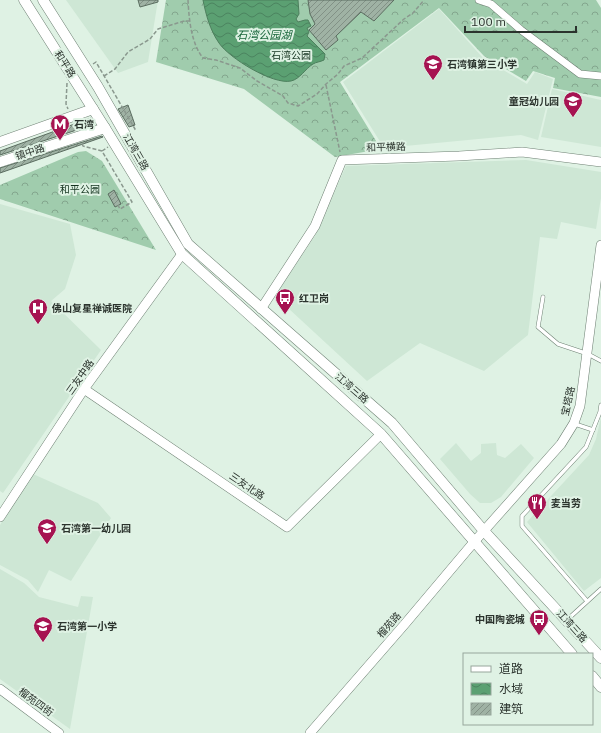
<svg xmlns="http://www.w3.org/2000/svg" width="601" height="733" font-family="'IBM Plex Sans','Noto Sans SC',sans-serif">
<defs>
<pattern id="forest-crowns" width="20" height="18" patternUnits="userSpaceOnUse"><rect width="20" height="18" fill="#a0ccad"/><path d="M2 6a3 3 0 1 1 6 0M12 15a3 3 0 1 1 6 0" fill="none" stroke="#83a68d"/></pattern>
<pattern id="water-waves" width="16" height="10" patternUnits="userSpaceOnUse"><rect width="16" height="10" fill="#5ba072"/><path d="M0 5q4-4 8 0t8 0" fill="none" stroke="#4b835e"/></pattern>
<pattern id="building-hatch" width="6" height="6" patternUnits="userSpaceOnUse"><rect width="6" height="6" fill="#9fb2a4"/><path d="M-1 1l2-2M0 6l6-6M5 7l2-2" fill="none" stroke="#829186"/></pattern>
</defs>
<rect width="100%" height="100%" fill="#dff2e4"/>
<g fill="#cee7d5">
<polygon points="66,0 158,0 148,62 118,73"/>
<polygon points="439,9 483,58 527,84 535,72 553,79 538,140 521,135 384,148 343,82"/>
<polygon points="552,89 601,100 601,147 541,137"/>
<polygon points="526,160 601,172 601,198 596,229 561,222 557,239 540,237 528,335 484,371 420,343 367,381 275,296 315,236 346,166"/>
<polygon points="0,204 70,224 76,255 65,289 51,301 101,350 3,493 0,491"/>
<polygon points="601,417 601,578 584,591 527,522 589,455 596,439"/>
<polygon points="456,443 471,461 481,453 481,444 496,443 497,455 505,458 521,444 534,458 501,497 491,503 480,503 470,494 440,459"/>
<polygon points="33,474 98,503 111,518 71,581 49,570 38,592 28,580 0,565 0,525"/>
<polygon points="0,569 24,583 39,597 78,607 81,596 93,597 70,729 0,679"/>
</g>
<g fill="url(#forest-crowns)">
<polygon points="166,0 596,0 601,8 601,97 553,88 555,78 533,71 526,81 484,56 439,8 340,82 381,149 335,157 244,89 156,62"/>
<polygon points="86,151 102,161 156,250 0,199 0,185 78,152"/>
</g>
<path fill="url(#water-waves)" stroke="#4d7f5d" d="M203 0H298L299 14 296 19 298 22 305 20H308L311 26 307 28 309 32 307 36 325 54 324 60C320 62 316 62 313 64 305 69 300 79 291 81 273 85 229 58 219 43 210 30 206 15 203 0Z"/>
<g fill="url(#building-hatch)" stroke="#5b6d60">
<polygon points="138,0 158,0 158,2 140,7"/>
<polygon points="308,0 394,0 374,21 361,12 336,36 338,40 326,50 309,30 315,24 310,14"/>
<polygon points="128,105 135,125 129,127 118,109"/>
<polygon points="91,118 95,124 0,155 0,151"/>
<polygon points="102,136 103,137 0,173 0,168"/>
<polygon points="114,190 121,204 115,207 108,194"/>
</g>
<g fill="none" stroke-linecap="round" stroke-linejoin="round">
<g stroke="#6f8174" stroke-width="4.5">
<g id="service">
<polyline points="543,297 538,327 558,344 588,354 601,361"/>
<polyline points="575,424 593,430"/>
<polyline points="587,601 522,526 522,516 586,447 600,412 601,405"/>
<polyline points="568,619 601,589"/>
</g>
</g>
<g stroke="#6f8174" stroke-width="8">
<polyline id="minor" points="479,0 491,4 521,30 580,74 601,76"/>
</g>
<g stroke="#6f8174" stroke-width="10">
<g id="tertiary">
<polyline points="261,309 315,226 342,160 459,156 522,152 601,162"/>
<polyline points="84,389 287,527 381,434"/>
<polyline points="0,517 84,389 182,254"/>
<polyline points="0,689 59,733"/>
<polyline points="310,733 404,625 474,542 561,444 574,423 580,406 601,245"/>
</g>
</g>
<g stroke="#6f8174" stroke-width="11">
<g id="secondary">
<polyline points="24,0 105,128 182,254 381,434 572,654"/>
<polyline points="43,0 98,87 188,244 392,423 484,531 601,658"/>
<polyline points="0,142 93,109"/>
<polyline points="0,162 105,128"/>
<polyline points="592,676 601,687"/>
</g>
</g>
<g stroke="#8a988e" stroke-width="1.5" stroke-dasharray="4 2" stroke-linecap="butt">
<path d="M188 0C189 19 191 43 203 58L216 60 240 68 257 81 283 96 288 103 298 106 317 94 326 84 338 74 344 66 362 58 404 19 413 13 424 0"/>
<polyline points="93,64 96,62 135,129 133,131"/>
<polyline points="104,76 115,69 128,52 150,39 158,29 184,21 189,21"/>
<polyline points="67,83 66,104 68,109"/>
<polyline points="326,85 340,152"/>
<polyline points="82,144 83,146 102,151 132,202 120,209 118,205"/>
<polyline points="102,151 108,147"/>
</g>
<use href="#service" stroke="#fff" stroke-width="3.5"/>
<use href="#minor" stroke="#fff" stroke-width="7"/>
<use href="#tertiary" stroke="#fff" stroke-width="9"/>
<use href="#secondary" stroke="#fff" stroke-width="10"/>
</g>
<defs>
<g id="school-pin" transform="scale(1)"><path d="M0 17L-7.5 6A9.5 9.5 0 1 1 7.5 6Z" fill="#a61351" stroke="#dff2e4"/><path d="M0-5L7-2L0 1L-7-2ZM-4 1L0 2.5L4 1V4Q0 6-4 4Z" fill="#fff"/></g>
<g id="metro-pin" transform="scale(1)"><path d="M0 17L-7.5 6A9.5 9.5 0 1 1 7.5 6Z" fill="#a61351" stroke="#dff2e4"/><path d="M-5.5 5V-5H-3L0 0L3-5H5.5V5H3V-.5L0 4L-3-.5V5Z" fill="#fff"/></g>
<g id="bus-pin" transform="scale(1)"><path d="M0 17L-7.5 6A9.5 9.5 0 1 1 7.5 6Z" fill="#a61351" stroke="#dff2e4"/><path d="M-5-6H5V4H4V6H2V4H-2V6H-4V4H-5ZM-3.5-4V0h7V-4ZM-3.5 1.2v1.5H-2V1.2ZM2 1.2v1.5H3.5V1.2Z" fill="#fff"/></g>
<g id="hospital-pin" transform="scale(1)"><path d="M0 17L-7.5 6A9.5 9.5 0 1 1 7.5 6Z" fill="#a61351" stroke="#dff2e4"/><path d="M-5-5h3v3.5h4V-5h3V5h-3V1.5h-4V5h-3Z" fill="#fff"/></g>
<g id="restaurant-pin" transform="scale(1)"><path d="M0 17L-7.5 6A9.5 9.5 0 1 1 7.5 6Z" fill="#a61351" stroke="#dff2e4"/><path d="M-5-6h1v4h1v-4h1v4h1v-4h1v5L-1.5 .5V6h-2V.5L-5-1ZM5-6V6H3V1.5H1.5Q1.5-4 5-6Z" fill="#fff"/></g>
</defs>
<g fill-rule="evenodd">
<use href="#school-pin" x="433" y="64"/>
<use href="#school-pin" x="573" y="101"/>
<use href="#metro-pin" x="60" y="124"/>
<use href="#bus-pin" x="285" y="298"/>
<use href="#hospital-pin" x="38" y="308"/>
<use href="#restaurant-pin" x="537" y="503"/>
<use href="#school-pin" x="47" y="528"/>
<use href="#bus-pin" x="539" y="619"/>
<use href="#school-pin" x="43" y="626"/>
</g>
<g text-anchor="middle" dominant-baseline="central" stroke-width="4" stroke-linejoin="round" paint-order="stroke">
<g font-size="10" fill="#13321e" stroke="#dff2e4">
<text x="291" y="55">石湾公园</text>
<text x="80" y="189">和平公园</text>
</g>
<g font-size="10" fill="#2b332d" stroke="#dff2e4">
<text transform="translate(65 64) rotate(58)">和平路</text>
<text transform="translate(386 147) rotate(-2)">和平横路</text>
<text transform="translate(30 152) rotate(-18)">镇中路</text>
<text transform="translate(136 152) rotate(60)">江湾三路</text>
<text transform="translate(80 377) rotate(-55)">三友中路</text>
<text transform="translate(352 388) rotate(41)">江湾三路</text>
<text transform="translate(568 401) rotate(-77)">宝塔路</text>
<text transform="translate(247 486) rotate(34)">三友北路</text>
<text transform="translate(389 625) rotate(-49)">榴苑路</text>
<text transform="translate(572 626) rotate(48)">江湾三路</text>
<text transform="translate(36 702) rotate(36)">榴苑四街</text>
</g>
<g font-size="10" font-weight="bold" fill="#2b332d" stroke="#dff2e4" text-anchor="start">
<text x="447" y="64">石湾镇第三小学</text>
<text x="559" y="101" text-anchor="end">童冠幼儿园</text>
<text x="74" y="124">石湾</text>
<text x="299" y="298">红卫岗</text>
<text x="52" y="308">佛山复星禅诚医院</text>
<text x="551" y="503">麦当劳</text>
<text x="61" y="528">石湾第一幼儿园</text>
<text x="525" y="619" text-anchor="end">中国陶瓷城</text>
<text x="57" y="626">石湾第一小学</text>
</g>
<g font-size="11" font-style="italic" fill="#19663b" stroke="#dff2e4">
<text x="264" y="35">石湾公园湖</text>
</g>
</g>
<rect x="463" y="653" width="130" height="72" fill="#dff2e4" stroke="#97a69b"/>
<rect x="471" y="666" width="20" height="6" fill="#ffffff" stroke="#97a69b"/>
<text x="499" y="673" font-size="12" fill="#2b332d">道路</text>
<rect x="471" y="683" width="20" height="12" fill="url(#water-waves)" stroke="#97a69b"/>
<text x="499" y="693" font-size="12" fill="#2b332d">水域</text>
<rect x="471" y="703" width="20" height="12" fill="url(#building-hatch)" stroke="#97a69b"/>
<text x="499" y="713" font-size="12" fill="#2b332d">建筑</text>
<path d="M465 26v6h111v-6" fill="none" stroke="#2b332d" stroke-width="2"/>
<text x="471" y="26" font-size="12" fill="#2b332d" stroke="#dff2e4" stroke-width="3" paint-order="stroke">100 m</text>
</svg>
